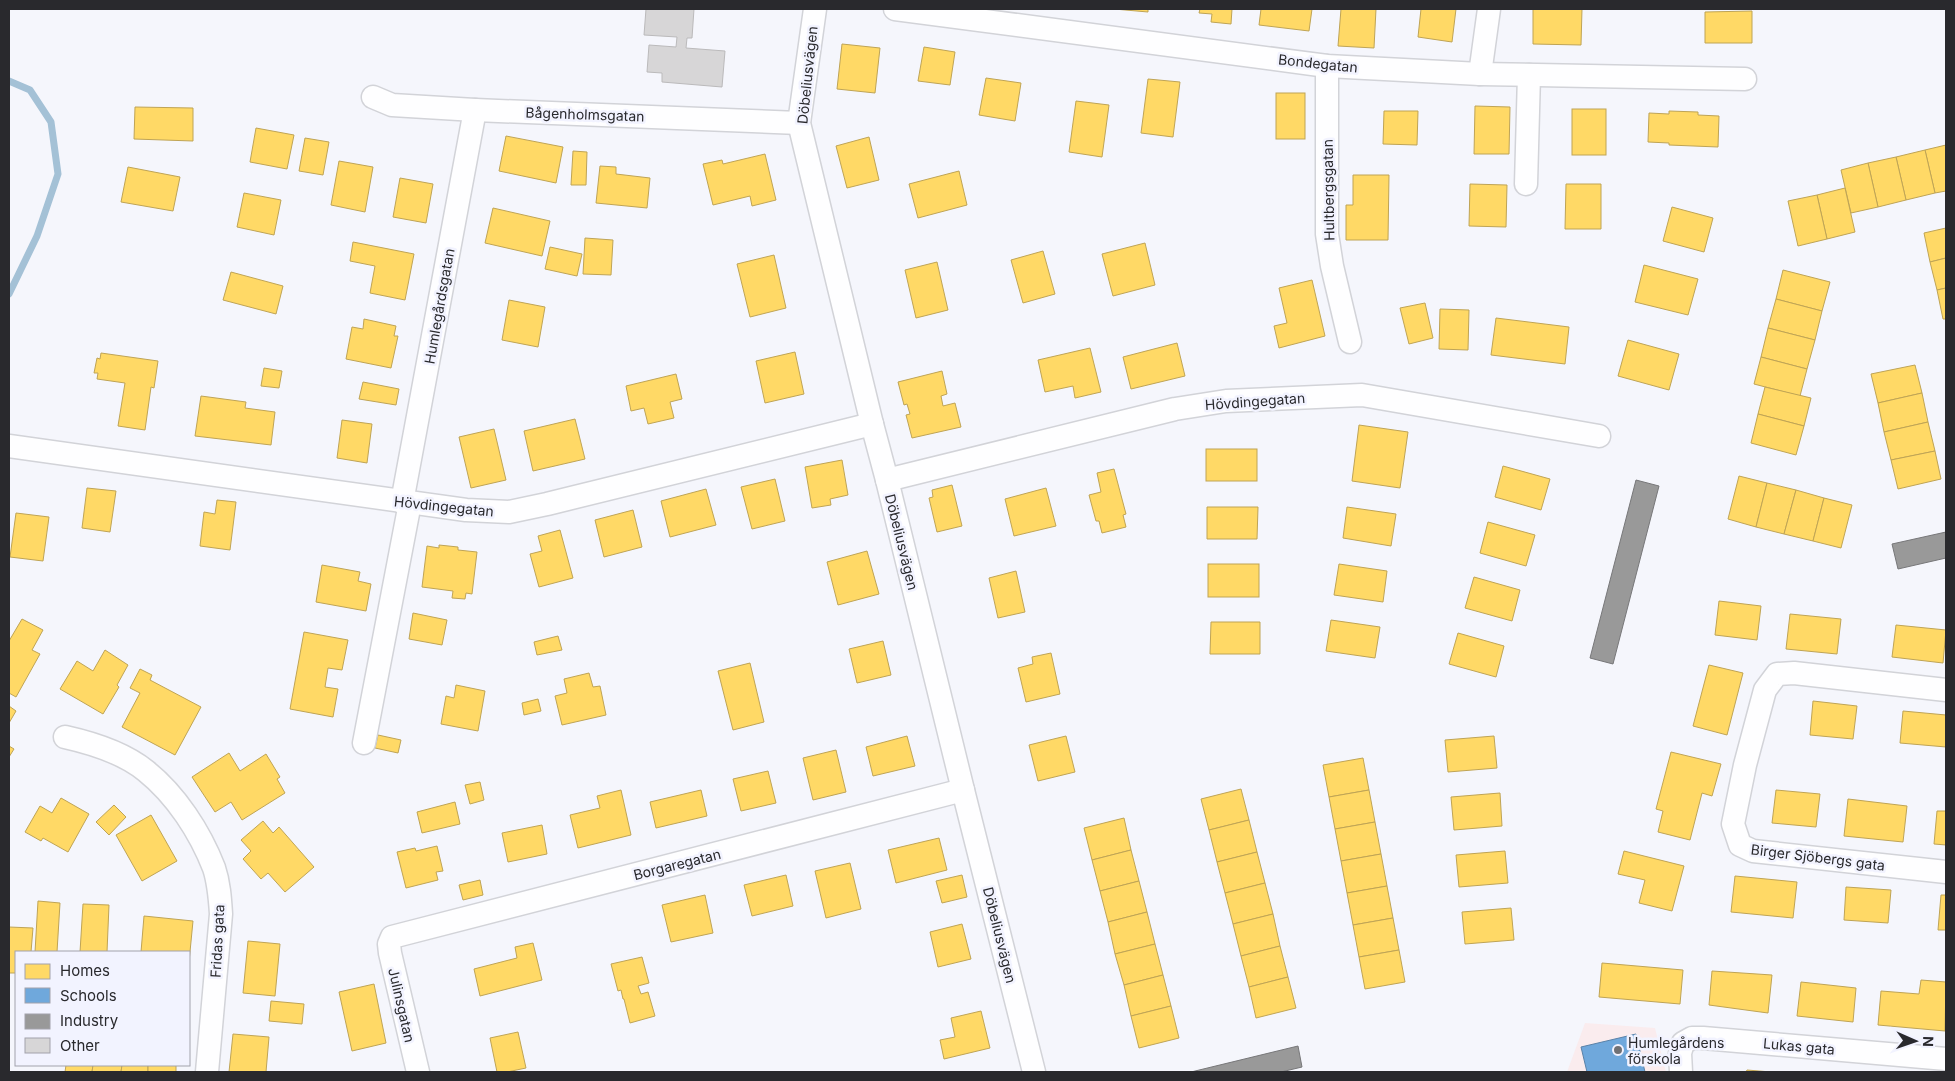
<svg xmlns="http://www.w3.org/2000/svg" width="1955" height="1081" font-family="Inter,sans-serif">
<rect width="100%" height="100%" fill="#f5f6fc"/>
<polygon fill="#faecee" points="1585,1023 1655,1028 1666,1072 1567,1072"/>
<g fill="#ffd966" stroke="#bfa455">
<polygon points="1114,9 1148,9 1148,12"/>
<polygon points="1200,9 1232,9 1231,24 1211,22 1212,14 1199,13"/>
<polygon points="1261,9 1312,9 1309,31 1259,25"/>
<polygon points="1341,9 1376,9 1374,48 1338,46"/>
<polygon points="1421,9 1456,9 1452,42 1418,37"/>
<polygon points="1533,9 1582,9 1581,45 1533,44"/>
<polygon points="1752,11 1752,43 1705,43 1705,12"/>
<polygon points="842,44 880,48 875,93 837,89"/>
<polygon points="924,47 955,52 950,85 918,81"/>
<polygon points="986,78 1021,83 1015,121 979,115"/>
<polygon points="1148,79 1180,82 1173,137 1141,133"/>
<rect x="1276" y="93" width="29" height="46"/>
<polygon points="1076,101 1109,105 1102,157 1069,152"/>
<polygon points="1475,106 1510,107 1509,154 1474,154"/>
<polygon points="135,107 193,108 193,141 134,139"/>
<rect x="1572" y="109" width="34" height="46"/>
<polygon points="1384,111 1418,111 1417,145 1383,144"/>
<polygon points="1669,111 1698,112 1698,115 1719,116 1718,147 1669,145 1669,143 1648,142 1649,113 1669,114"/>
<polygon points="256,128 294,135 287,169 250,162"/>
<polygon points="506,136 563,147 556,183 499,171"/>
<polygon points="869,137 879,180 847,188 836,146"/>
<polygon points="305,138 329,142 323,175 299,171"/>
<polygon points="1946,145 1946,191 1935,193 1925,150"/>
<polygon points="1925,150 1935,193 1906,200 1896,157"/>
<polygon points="573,151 587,152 586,185 571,185"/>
<polygon points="765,154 776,200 752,206 750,196 713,205 703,164 722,160 723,164"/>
<polygon points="1896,157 1906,200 1878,207 1868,163"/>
<polygon points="339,161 373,167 365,212 331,205"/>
<polygon points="1868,163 1878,207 1851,213 1841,170"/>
<polygon points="600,166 616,167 616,174 650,178 647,208 596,203"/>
<polygon points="128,167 180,177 173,211 121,202"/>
<polygon points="959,171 967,205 918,218 909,184"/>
<polygon points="1353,175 1389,175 1388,240 1346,240 1346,205 1353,205"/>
<polygon points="400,178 433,184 426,223 393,217"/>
<polygon points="1470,184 1507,185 1506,227 1469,226"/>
<polygon points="1566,184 1601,184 1601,229 1565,229"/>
<polygon points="1845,188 1855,232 1827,239 1817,195"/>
<polygon points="244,193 281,200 274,235 237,227"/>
<polygon points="1817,195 1827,239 1798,246 1788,201"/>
<polygon points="1672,207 1713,218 1704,252 1663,241"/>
<polygon points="493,208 550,221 542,256 485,243"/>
<polygon points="1946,228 1946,258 1930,262 1924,233"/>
<polygon points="585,238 613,240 611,275 583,274"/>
<polygon points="353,242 414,254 405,300 370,293 375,266 350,261"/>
<polygon points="1145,243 1155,285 1113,296 1102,254"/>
<polygon points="550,247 582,254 577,276 545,269"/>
<polygon points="1043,251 1055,294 1023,303 1011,260"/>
<polygon points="774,255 786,308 750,317 737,264"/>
<polygon points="1946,258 1946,288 1937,290 1930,262"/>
<polygon points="937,262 948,310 916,318 905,270"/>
<polygon points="1644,265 1698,279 1688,315 1635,302"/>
<polygon points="1783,270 1830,282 1822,311 1776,299"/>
<polygon points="231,272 283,286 276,314 223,300"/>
<polygon points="1312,280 1325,336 1279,348 1274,326 1287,323 1279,288"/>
<polygon points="1946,288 1946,319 1943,319 1937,290"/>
<polygon points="1776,299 1822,311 1815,340 1768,328"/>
<polygon points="509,300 545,307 538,347 502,340"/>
<polygon points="1425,303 1433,338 1409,344 1400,308"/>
<polygon points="1440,309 1469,310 1468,350 1439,349"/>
<polygon points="1496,318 1569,327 1565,364 1491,355"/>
<polygon points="364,319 396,326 394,336 398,336 391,368 346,359 352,327 363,329"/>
<polygon points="1768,328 1815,340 1807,369 1761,357"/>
<polygon points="1628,340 1679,354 1669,390 1618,376"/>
<polygon points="1177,343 1185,376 1131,389 1123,357"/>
<polygon points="1090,348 1101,392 1075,398 1073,386 1045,392 1038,360"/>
<polygon points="795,352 804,394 765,403 756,361"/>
<polygon points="101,353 158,361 154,388 151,387 145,430 118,426 125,383 97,379 98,373 94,373 97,358 100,359"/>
<polygon points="1761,357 1807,369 1800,396 1754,384"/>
<polygon points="1915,365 1922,393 1878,403 1871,374"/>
<polygon points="264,368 282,371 279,388 261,386"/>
<polygon points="942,371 947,394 941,396 943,406 955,403 961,427 912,438 906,415 910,414 907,404 904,405 898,382"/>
<polygon points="676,374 682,399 670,402 674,418 648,424 644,408 631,411 626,386"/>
<polygon points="363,382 399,389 396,405 359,399"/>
<polygon points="1765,387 1811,398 1804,426 1758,414"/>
<polygon points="1922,393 1928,422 1884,432 1878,403"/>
<polygon points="201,396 246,402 245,408 275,412 271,445 195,436"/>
<polygon points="1758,414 1804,426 1796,455 1751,443"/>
<polygon points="575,419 585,459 533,471 524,431"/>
<polygon points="342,420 372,424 367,463 337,458"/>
<polygon points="1928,422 1935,451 1891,460 1884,432"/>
<polygon points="1359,425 1408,432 1400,488 1352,481"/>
<polygon points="494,429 506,480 471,488 459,437"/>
<rect x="1206" y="449" width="51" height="32"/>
<polygon points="1935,451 1941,479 1898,489 1891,460"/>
<polygon points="842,460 848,495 830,499 831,505 812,508 805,467"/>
<polygon points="1503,466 1550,479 1541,510 1495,497"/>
<polygon points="1114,469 1126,514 1123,515 1126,527 1102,533 1099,521 1096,521 1089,495 1101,492 1097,473"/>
<polygon points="1739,476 1767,483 1756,527 1728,519"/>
<polygon points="775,479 785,521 752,529 741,487"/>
<polygon points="1767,483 1796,490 1784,534 1756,527"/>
<polygon points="952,485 962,526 937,532 929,498 933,497 932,490"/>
<polygon points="87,488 116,491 110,532 82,528"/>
<polygon points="1046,488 1056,526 1014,536 1005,499"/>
<polygon points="706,489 716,525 670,537 661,501"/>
<polygon points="1796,490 1824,498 1813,541 1784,534"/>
<polygon points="1824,498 1852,505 1841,548 1813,541"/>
<polygon points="217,500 236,502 230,550 200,546 204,512 215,514"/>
<polygon points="1207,507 1258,507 1257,539 1207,539"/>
<polygon points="1347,507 1396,514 1391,546 1343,538"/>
<polygon points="633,510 642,547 604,557 595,520"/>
<polygon points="16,513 49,517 43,561 10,557"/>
<polygon points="1488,522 1535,535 1526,566 1480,553"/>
<polygon points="560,530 573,578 539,587 530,554 542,551 538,536"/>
<polygon points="439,545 458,547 458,550 477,552 472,594 466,593 465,599 452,598 453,591 422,587 427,546 439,548"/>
<polygon points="867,551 879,594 838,605 827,562"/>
<rect x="1208" y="564" width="51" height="33"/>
<polygon points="1339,564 1387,571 1383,602 1334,595"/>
<polygon points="322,565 360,572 358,581 371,584 366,611 316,602"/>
<polygon points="1016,571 1025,612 998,618 989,578"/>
<polygon points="1474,577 1520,590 1512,621 1465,608"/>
<polygon points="1719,601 1761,606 1757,640 1715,635"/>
<polygon points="413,613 447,620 442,645 409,639"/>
<polygon points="1790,614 1841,619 1837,654 1786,649"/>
<polygon points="22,619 43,630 32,650 40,654 16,697 9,693 9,641"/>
<polygon points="1331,620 1380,627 1375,658 1326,651"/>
<polygon points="1211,622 1260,622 1260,654 1210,654"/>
<polygon points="1896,625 1946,630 1943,663 1892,657"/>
<polygon points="304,632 348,640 342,670 328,668 325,687 338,689 333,717 290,709"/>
<polygon points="1458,633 1504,646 1496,677 1449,664"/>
<polygon points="558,636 562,650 537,655 534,642"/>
<polygon points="883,641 891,675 857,683 849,649"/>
<polygon points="105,650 128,665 117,685 119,687 103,714 60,689 77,661 93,671"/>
<polygon points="1051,653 1060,694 1026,702 1018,668 1033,664 1032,657"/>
<polygon points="750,663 764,722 733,730 718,671"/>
<polygon points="1709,665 1743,673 1727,735 1693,726"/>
<polygon points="140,669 152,675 150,680 201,707 175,755 122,727 140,693 130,688"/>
<polygon points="589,673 593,687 600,686 606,715 562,725 555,696 567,693 564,679"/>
<polygon points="456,685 485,691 478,731 441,724 446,696 454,698"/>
<polygon points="538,699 541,711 524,715 522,703"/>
<polygon points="1813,701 1857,706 1853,739 1810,735"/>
<polygon points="9,706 16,711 9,723"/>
<polygon points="1903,711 1946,715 1946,747 1900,743"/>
<polygon points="378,735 401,740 398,753 375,748"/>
<polygon points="907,736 915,766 873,776 866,747"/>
<polygon points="1066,736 1075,772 1038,781 1029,745"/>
<polygon points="1494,736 1497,768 1448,772 1445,740"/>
<polygon points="9,746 14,749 9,757"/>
<polygon points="836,750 846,792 813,800 803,758"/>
<polygon points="1671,752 1721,764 1712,796 1702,793 1690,840 1658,832 1663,811 1656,809"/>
<polygon points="229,753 240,771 266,754 280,777 277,779 285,793 242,820 231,802 215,812 192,777"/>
<polygon points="1363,758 1369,790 1329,797 1323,765"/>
<polygon points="768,771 776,803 741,811 733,779"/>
<polygon points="480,782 484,800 470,804 465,785"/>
<polygon points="1241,789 1249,820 1209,830 1201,799"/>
<polygon points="621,790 631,835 578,848 570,815 600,808 597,796"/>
<polygon points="701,790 707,816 656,828 650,802"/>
<polygon points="1369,790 1375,822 1335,829 1329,797"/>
<polygon points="1776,790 1820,794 1816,827 1772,823"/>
<polygon points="1500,793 1502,826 1454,830 1451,797"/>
<polygon points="61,798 89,814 68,852 43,838 41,841 25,832 40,806 52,813"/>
<polygon points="1848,799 1907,806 1903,842 1844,836"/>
<polygon points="455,802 460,824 422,833 417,812"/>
<polygon points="114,805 126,817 109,835 96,822"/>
<polygon points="1937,811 1946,811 1946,845 1934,844"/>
<polygon points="151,815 177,861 142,881 116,835"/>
<polygon points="1124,818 1131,850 1092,860 1084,828"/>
<polygon points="1249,820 1257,852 1217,862 1209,830"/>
<polygon points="263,821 273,833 279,827 314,867 285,892 268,873 261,879 243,859 251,851 241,840"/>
<polygon points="1375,822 1381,854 1341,861 1335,829"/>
<polygon points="542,825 547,854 508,862 502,833"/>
<polygon points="939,838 947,870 896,883 888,850"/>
<polygon points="437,846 443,871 436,872 438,880 406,888 397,852 415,848 416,851"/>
<polygon points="1131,850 1139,881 1100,891 1092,860"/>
<polygon points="1505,851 1508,883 1459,887 1456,855"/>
<polygon points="1624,851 1684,866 1672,911 1639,903 1645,880 1618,874"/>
<polygon points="1257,852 1265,883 1225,893 1217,862"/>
<polygon points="1381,854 1387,886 1347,893 1341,861"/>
<polygon points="850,863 861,909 826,918 815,871"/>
<polygon points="786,875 793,906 752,916 744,885"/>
<polygon points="962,875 967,897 942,903 936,881"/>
<polygon points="1735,876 1797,882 1793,918 1731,912"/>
<polygon points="480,880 483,895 463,900 459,885"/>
<polygon points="1139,881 1147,912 1108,922 1100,891"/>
<polygon points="1265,883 1273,914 1233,924 1225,893"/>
<polygon points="1387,886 1393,918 1353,925 1347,893"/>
<polygon points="1846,887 1891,890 1888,923 1844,920"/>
<polygon points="705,895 713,933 671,942 662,905"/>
<polygon points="1941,895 1946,895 1946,930 1938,930"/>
<polygon points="38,901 60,903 57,952 35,952"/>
<polygon points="83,904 109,905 107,952 80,952"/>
<polygon points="1511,908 1514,940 1465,944 1462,912"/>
<polygon points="1147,912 1155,944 1115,954 1108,922"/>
<polygon points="1273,914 1280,946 1241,956 1233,924"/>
<polygon points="144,916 193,921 189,962 189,952 141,952"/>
<polygon points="1393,918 1399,950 1359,957 1353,925"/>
<polygon points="962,924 971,959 938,967 930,932"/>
<polygon points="9,927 33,928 31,952 16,952 16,973 9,973"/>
<polygon points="248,941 280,944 275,996 243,993"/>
<polygon points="533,943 542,980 480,996 474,969 517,958 515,947"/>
<polygon points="1155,944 1163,975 1124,985 1115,954"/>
<polygon points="1280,946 1288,977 1249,987 1241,956"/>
<polygon points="1399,950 1405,982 1365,989 1359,957"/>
<polygon points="642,957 649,983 638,986 641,994 648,992 655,1016 630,1023 624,999 623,999 621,990 618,991 611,964"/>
<polygon points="1602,963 1683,970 1680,1004 1599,997"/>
<polygon points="1712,971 1772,975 1768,1013 1709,1005"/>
<polygon points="1163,975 1171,1006 1131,1016 1124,985"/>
<polygon points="1288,977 1296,1008 1256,1018 1249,987"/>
<polygon points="1921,980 1946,982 1945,1031 1878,1025 1881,991 1919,994"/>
<polygon points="1801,982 1856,988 1853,1022 1797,1016"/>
<polygon points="374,984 386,1043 352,1051 339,992"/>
<polygon points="271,1001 304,1004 302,1024 269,1021"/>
<polygon points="1171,1006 1179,1038 1139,1048 1131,1016"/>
<polygon points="981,1011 990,1048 944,1059 940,1040 955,1037 951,1018"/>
<polygon points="518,1032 526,1068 507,1072 497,1072 490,1038"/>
<polygon points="233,1034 269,1037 266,1072 229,1072"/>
<polygon points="66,1065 93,1065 92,1072 65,1072"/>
<polygon points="93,1065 122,1065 121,1072 92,1072"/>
<polygon points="122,1065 148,1065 148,1072 121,1072"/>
<rect x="148" y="1065" width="28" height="7"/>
<polygon points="1747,1070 1771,1072 1746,1072"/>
</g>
<polygon fill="#6fa8dc" stroke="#5a82a8" points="1636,1034 1645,1072 1587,1072 1581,1047"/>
<g fill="#999" stroke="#777779">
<polygon points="1636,480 1659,486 1613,664 1590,658"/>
<polygon points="1946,532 1946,558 1898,569 1892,544"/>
<polygon points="1298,1046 1302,1067 1281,1072 1191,1072"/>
</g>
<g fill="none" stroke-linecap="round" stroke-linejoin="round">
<polyline stroke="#a4c1d6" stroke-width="7" points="9,81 30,90 51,122 58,174 37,236 9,294"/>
</g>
<polygon fill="#d7d6d7" stroke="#bbbabb" points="646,9 694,9 692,38 687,38 686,48 725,51 722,87 662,82 662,73 647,72 649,45 676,47 677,37 644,35"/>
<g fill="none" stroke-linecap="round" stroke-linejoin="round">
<g stroke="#d2d3d8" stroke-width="25">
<g id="minor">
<polyline points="815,9 799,123 872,424 887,480 963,790 1034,1072"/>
<polyline points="895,9 1327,66 1480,74 1745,79"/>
<polyline points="1327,66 1327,234 1332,266 1350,342"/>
<polyline points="1480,74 1489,9"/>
<polyline points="373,97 392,105 475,110 799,123"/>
<polyline points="1526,184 1529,75"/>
<polyline points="9,446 466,510 509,512 547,504 872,424"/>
<polyline points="887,480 1175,409 1226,401 1362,395 1599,436"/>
<polyline points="402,502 475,110"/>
<polyline points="1946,690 1794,673 1777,674 1765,690 1745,765 1733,824 1740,845 1753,851 1946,872"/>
<path d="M65 737C92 743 124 753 146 771 176 795 200 832 214 868 219 883 220 898 221 914L207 1072"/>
<polyline points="364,743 410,503"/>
<polyline points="418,1072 390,953 389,944 392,937 963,790"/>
<polyline points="1681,1072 1680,1053 1683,1043 1692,1038 1703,1038 1946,1059"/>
</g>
</g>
<use href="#minor" stroke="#fefeff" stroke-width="22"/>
</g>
<circle fill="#707175" stroke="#f2f3ff" stroke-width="2" cx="1618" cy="1050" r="5"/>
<g text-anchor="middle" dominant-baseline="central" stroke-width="5" stroke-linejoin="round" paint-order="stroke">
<g font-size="14" fill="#29292d" stroke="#f2f3ff">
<text transform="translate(1318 63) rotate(6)">Bondegatan</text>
<text transform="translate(807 75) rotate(-84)">Döbeliusvägen</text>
<text transform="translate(585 114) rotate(2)">Bågenholmsgatan</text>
<text transform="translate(1328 190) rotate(-91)">Hultbergsgatan</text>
<text transform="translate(439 306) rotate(-80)">Humlegårdsgatan</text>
<text transform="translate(1255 401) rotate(-4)">Hövdingegatan</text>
<text transform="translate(444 506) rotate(6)">Hövdingegatan</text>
<text transform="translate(902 542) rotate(76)">Döbeliusvägen</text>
<text transform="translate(1818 857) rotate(7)">Birger Sjöbergs gata</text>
<text transform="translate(677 864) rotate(-14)">Borgaregatan</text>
<text transform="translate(1000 935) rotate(76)">Döbeliusvägen</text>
<text transform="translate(217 941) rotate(-87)">Fridas gata</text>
<text transform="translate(402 1005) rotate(77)">Julinsgatan</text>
<text transform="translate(1799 1046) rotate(5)">Lukas gata</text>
</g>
<g font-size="14" fill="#29292d" stroke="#f2f3ff" text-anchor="start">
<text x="1628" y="1042">Humlegårdens<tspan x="1628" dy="16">förskola</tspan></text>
</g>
</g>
<rect width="1955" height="1081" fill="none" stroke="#29292d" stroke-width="20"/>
<rect x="15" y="951" width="175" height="115" fill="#f2f3ff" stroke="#a2a2ab"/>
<rect x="25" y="964" width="25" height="15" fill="#ffd966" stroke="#a2a2ab"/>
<text x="60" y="976" font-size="15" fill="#29292d">Homes</text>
<rect x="25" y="988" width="25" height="15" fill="#6fa8dc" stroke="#a2a2ab"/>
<text x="60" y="1001" font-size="15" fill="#29292d">Schools</text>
<rect x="25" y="1014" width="25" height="15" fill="#999999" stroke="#a2a2ab"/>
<text x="60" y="1026" font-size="15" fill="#29292d">Industry</text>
<rect x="25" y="1038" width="25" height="15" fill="#d7d6d7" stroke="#a2a2ab"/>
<text x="60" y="1051" font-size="15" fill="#29292d">Other</text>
<g transform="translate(1915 1041) rotate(92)" stroke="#f2f3ff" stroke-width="4" paint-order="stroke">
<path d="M0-4L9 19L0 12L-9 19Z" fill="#29292d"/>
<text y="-8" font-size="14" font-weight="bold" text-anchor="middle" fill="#29292d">N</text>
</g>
</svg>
